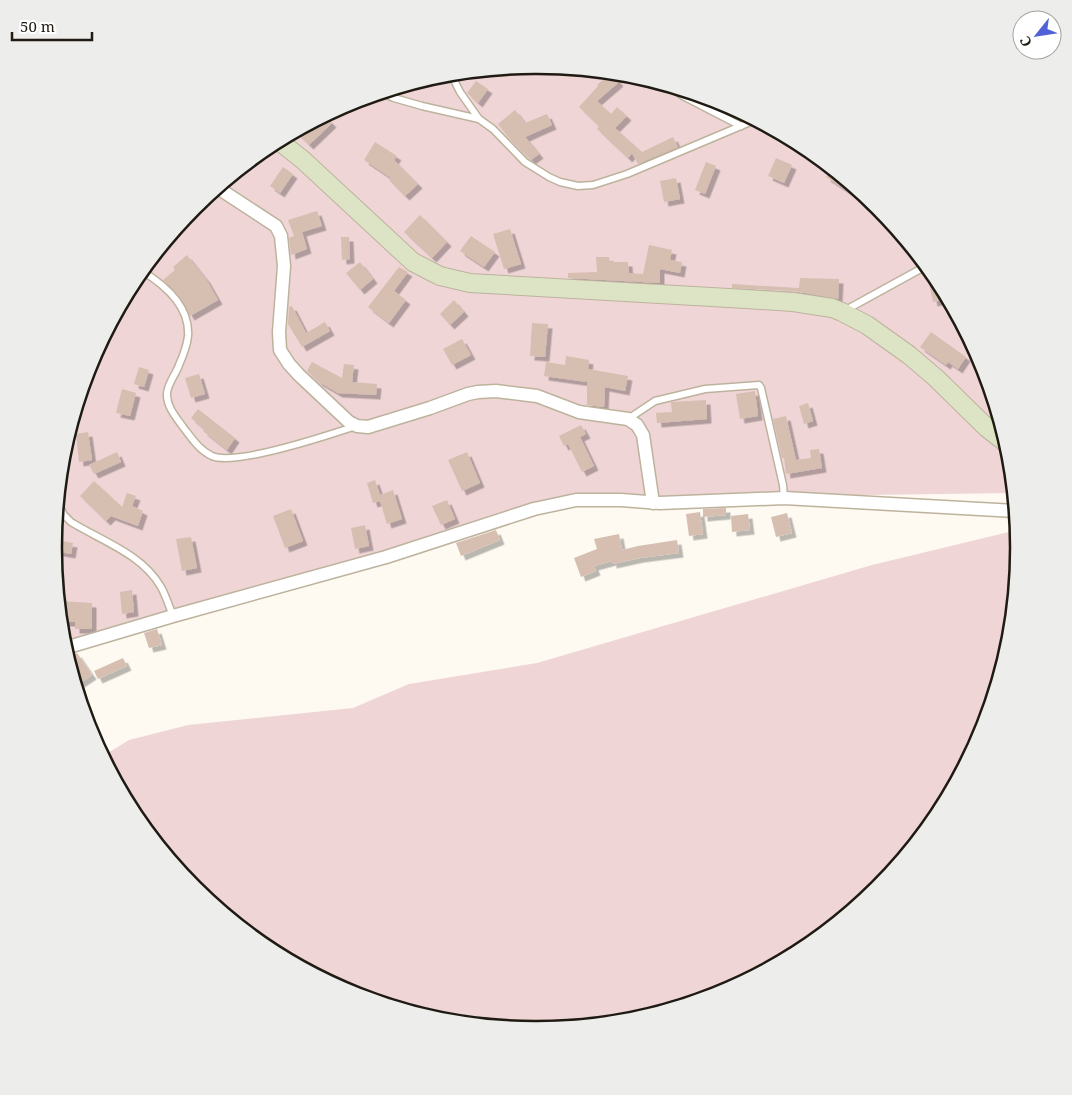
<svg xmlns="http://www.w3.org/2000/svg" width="1072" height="1095" font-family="'Noto Serif',serif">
<defs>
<filter id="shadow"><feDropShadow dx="4.5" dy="4.5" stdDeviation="0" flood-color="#0004"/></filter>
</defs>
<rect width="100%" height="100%" fill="#fefaf1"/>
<g fill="#f0d5d6">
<polygon points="536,65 630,75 721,102 804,147 877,207 937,280 982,363 1009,454 1013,493 653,498 581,495 477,527 65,647 54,547 63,453 91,363 135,279 195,206 268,146 352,102 442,74"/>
<polygon points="1017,530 1018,548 1009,642 981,732 937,816 877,889 804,949 720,993 630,1021 536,1030 442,1020 351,993 268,948 195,888 135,815 103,756 129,740 188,725 353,708 409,684 537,663 872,565"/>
</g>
<g fill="#d6beb1" filter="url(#shadow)">
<polygon points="611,73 619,82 597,101 611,114 617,107 627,116 615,128 642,152 673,137 678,147 638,164 632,153 628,158 597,129 599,126 579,107 598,86 597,85"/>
<polygon points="476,81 488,89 478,103 467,93"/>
<polygon points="690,93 721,102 731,108 729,114"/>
<polygon points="515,110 525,123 547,114 552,125 525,137 539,154 531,160 508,137 498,124"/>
<polygon points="325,116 332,123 309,145 296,132 312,123 314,126"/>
<polygon points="375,142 397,156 394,160 418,184 405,196 389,180 391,178 364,160"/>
<polygon points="776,158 792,165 784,183 768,176"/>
<polygon points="706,162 716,166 705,194 695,190"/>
<polygon points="283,167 293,174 280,193 270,186"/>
<polygon points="831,169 861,193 858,198 826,177"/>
<polygon points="676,178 680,199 664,202 660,181"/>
<polygon points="317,211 322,226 302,232 307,249 291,255 289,238 294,236 288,220"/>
<polygon points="420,215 447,242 432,258 404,232"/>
<polygon points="510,229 521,264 504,269 493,234"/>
<polygon points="471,236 495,252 484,267 460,251"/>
<polygon points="341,237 349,237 350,259 342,260"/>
<polygon points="649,245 672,250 670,260 682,262 680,273 660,269 660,283 568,278 568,273 597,272 596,257 609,257 610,262 628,262 629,273 643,274"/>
<polygon points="187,255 206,279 218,300 190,316 178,295 163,280 175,270 173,267"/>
<polygon points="360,262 373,279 360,290 346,273"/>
<polygon points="399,267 408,272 394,291 406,300 389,323 368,307"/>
<polygon points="934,277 937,280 947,299 933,302 928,278"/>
<polygon points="800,278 839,279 838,299 794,291 732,288 732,284 799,288"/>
<polygon points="454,300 464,312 450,325 440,314"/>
<polygon points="292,306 306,333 325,322 330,331 302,347 288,324 289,307"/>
<polygon points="532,323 548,324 545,357 530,356"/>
<polygon points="931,332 966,357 958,369 948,362 946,365 920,347"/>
<polygon points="462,339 471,355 452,365 443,349"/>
<polygon points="566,356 589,360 588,369 628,376 625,391 605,387 604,407 587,405 587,382 544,376 546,362 565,365"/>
<polygon points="312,362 342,378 344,364 354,365 352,382 377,384 376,395 338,393 319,382 307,371"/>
<polygon points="139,367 149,370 144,387 134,384"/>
<polygon points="199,374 205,394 191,398 185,378"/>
<polygon points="122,389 136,393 130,416 116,413"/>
<polygon points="755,391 758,416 740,419 736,394"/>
<polygon points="706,400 707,419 657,423 656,413 672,412 671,402"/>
<polygon points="808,403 813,421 804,424 799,406"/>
<polygon points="198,409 235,438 227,450 203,431 204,429 191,418"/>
<polygon points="786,416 796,460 811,458 810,450 819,449 822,468 786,474 784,458 782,458 773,419"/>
<polygon points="581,425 586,434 580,437 594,466 582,472 568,444 564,446 559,436"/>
<polygon points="88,432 92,460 79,462 76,434"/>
<polygon points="117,452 121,462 94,474 89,465"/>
<polygon points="467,452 480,483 462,491 448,460"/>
<polygon points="375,480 380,495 393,490 402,519 387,524 380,501 373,503 367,483"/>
<polygon points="94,481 122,507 127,493 136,496 132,506 143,511 138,526 111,516 106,521 80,496"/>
<polygon points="447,500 455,519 441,525 432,506"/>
<polygon points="726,508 726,515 703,517 703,509"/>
<polygon points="291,509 303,541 285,548 273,516"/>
<polygon points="700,512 703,534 689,536 686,514"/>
<polygon points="787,513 792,533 776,537 771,517"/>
<polygon points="748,514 750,530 732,532 731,516"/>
<polygon points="365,525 369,546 355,549 351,528"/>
<polygon points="496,530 500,540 461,556 456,543"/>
<polygon points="619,534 622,550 638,546 677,540 679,553 640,558 612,564 612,561 594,566 596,571 581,577 574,558 597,549 594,539"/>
<polygon points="191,537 197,568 182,571 176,539"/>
<polygon points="55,540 73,543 71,554 54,551"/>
<polygon points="132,590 134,612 122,614 120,592"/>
<polygon points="59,601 92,603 92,629 75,629 75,622 61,622"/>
<polygon points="157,629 162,645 149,648 144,633"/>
<polygon points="77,653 92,675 80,683 72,670 68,658"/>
<polygon points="123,658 127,666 98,679 94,671"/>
</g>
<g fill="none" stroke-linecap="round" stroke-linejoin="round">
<g stroke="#bdb39d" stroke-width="9">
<g id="lane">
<polyline points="451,74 460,92 479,119"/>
<polyline points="670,87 683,96 741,126"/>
<polyline points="382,93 394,98 422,106 479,119 493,129 525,162 549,177 560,182 578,186 593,185 627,174 755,120"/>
<path d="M142 271C165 285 190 307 188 336 187 346 183 356 179 365 176 374 168 383 167 393 166 406 176 417 183 427 191 437 199 450 212 456 235 466 329 435 356 426"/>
<polyline points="844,311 926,266"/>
<polyline points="628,419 655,401 705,389 759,385 761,388 783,485 784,498"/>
<path d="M58 503 64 515 71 522C102 541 142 554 161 587 166 596 169 606 173 616"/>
</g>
</g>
<g stroke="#bdb39d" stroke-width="15">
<g id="street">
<polyline points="218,188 276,226 281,236 284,266 279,332 280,350 289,364 299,375 349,422 357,426 368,427 430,408 468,394 478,392 496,391 537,396 579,412 628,419 637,425 643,435 653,503"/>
<polyline points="65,648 173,616 386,557 534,509 576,500 621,500 660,503 784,498 1015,511"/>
</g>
</g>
<g stroke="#bdb39d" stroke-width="20">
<polyline id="secondary" points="279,141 303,160 413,262 440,276 470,283 746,299 793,302 832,308 842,312 867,325 909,355 936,378 987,428 1005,442"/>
</g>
<use href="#lane" stroke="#fff" stroke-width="6"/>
<use href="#street" stroke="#fff" stroke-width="12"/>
<use href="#secondary" stroke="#dde4c6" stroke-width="18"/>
</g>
<path d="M0 0H1072V1095H0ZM535 74H537A473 473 0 0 1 1010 547V548A473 473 0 0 1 537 1021H535A473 473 0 0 1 62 548V547A473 473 0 0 1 535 74Z" fill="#ededec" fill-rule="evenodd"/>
<path fill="none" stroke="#1f1b13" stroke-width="2.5" d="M535 74H537A473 473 0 0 1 1010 547V548A473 473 0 0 1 537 1021H535A473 473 0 0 1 62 548V547A473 473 0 0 1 535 74Z"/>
<g transform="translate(1037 35) rotate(240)"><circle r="24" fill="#ffffff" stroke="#a5a4a1"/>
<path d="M0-4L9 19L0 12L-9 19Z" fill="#5162d8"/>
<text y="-8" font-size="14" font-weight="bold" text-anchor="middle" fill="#1f1b13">С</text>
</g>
<path d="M12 32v8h80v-8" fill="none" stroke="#1f1b13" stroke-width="2.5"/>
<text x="20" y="32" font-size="15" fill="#1f1b13" stroke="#ffffff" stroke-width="4" paint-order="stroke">50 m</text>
</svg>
